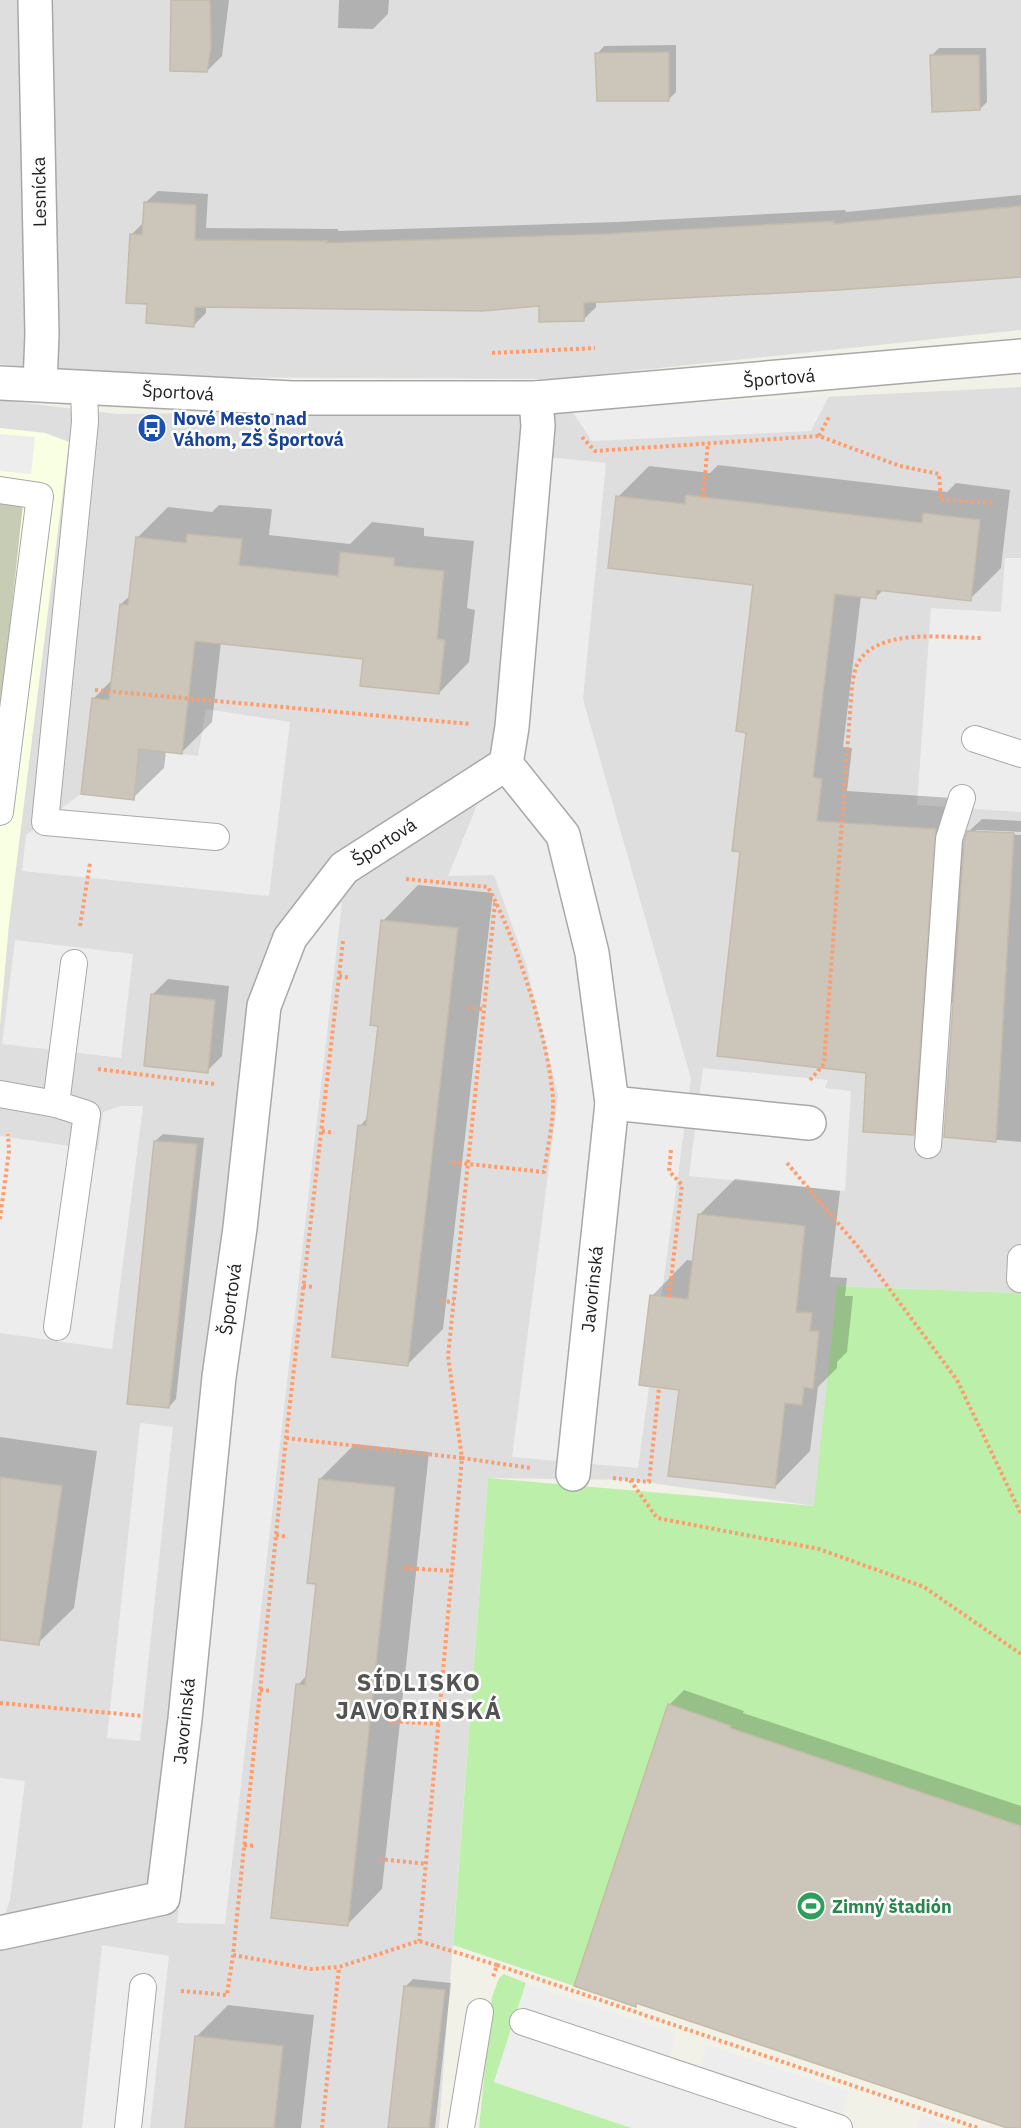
<svg xmlns="http://www.w3.org/2000/svg" width="1021" height="2128" font-family="'IBM Plex Sans',sans-serif">
<rect width="100%" height="100%" fill="#f2f1e7"/>
<g fill="#dfdede">
<polygon points="0,0 1021,0 1021,330 556,379 120,377 0,364"/>
<polygon points="1021,387 1021,1293 837,1286 815,1506 629,1480 488,1478 439,2128 0,2128 0,400 117,414 579,409"/>
</g>
<polygon fill="#f9ffe3" points="0,428 45,433 69,442 9,924 0,1025"/>
<g fill="#bcf0aa">
<polygon points="837,1286 1021,1293 1021,1826 730,1728 730,1726 668,1704 574,1986 453,1945 488,1478 814,1506"/>
<polygon points="504,1974 526,1983 494,2082 632,2128 479,2128 492,1997 499,1978"/>
</g>
<g fill="#ededed">
<polygon points="829,396 811,431 592,441 571,410"/>
<polygon points="0,434 35,437 31,474 0,471"/>
<polygon points="527,455 606,463 583,699 691,1079 638,1468 512,1457 558,1096 526,964 494,875 448,876 500,749"/>
<polygon points="1005,558 1021,558 1021,812 917,805 931,608 1001,612"/>
<polygon points="206,709 290,722 269,896 22,871 26,835 81,794 134,800 139,749 198,756"/>
<polygon points="342,902 225,1924 177,1923 276,1018 296,950"/>
<polygon points="15,940 133,954 121,1058 2,1044"/>
<polygon points="703,1068 828,1080 825,1088 851,1091 845,1191 689,1176"/>
<polygon points="121,1106 143,1106 112,1349 0,1333 0,1136 98,1150 103,1112"/>
<polygon points="140,1423 173,1427 140,1741 107,1738"/>
<polygon points="0,1778 25,1781 10,1900 0,1928"/>
<polygon points="102,1945 169,1956 150,2128 82,2128"/>
<polygon points="526,1983 676,2033 668,2063 698,2073 707,2045 849,2092 838,2128 632,2128 494,2082"/>
<polygon points="921,2115 958,2128 916,2128"/>
</g>
<g fill="#0003">
<polygon points="173,0 229,0 222,56 207,71"/>
<polygon points="339,0 389,0 388,14 373,29 338,28"/>
<polygon points="676,45 676,92 668,100 597,54 604,46"/>
<polygon points="939,48 986,48 987,102 980,109 932,55"/>
<polygon points="158,191 208,194 206,228 338,229 338,231 617,222 845,210 846,212 1021,195 1021,275 596,301 596,307 584,319 540,304 327,306 325,309 206,305 206,313 194,325 148,303 131,235 143,223 145,203"/>
<polygon points="718,465 947,492 956,483 1010,490 1001,568 970,599 884,589 876,597 861,596 843,747 852,748 847,791 967,799 963,845 969,831 982,819 1021,821 1021,832 976,830 976,833 1021,835 1021,1142 945,1135 954,1002 951,1002 944,1103 913,1134 867,1071 742,851 755,584 618,497 649,466 710,473"/>
<polygon points="0,483 25,485 0,718"/>
<polygon points="219,505 272,509 269,535 350,544 372,522 424,528 424,536 474,541 467,608 475,610 469,662 439,693 365,657 221,642 212,722 181,753 166,751 164,768 133,798 83,792 94,698 113,679 121,604 131,595 137,538 168,507 212,512"/>
<polygon points="418,885 493,893 443,1329 408,1364 360,1126 369,1116 380,1025 383,921"/>
<polygon points="168,979 229,986 222,1056 207,1071 153,994"/>
<polygon points="163,1134 204,1138 176,1399 169,1407 155,1141"/>
<polygon points="735,1179 840,1191 830,1277 847,1278 845,1296 853,1296 847,1352 837,1362 837,1368 818,1387 810,1451 775,1487 681,1389 652,1296 687,1260 694,1261 700,1214"/>
<polygon points="0,1437 97,1451 74,1608 38,1643 0,1639"/>
<polygon points="355,1444 429,1452 382,1889 347,1925 298,1685 307,1675 317,1583 320,1479"/>
<polygon points="684,1690 744,1711 743,1713 1021,1806 1021,2128 1007,2128 638,2002 635,2005 669,1705"/>
<polygon points="413,1979 451,1983 435,2128 390,2128 406,1986"/>
<polygon points="228,2005 314,2015 301,2128 186,2128 196,2037"/>
</g>
<g fill="#cbc5ba" stroke="#c5bba8" stroke-width="1.5">
<polygon points="171,0 210,0 211,47 207,72 170,71"/>
<polygon points="669,52 669,101 597,101 595,53"/>
<polygon points="930,55 979,55 980,110 932,112"/>
<polygon points="144,202 196,205 195,240 327,241 327,243 604,234 834,221 834,224 1021,206 1021,277 838,290 584,303 584,321 539,322 539,306 483,311 195,307 194,327 146,323 147,304 126,303 130,234 142,235"/>
<polygon points="686,495 922,523 923,513 980,520 971,601 877,590 876,599 835,594 813,777 822,779 817,821 936,829 914,1135 863,1132 866,1073 717,1056 740,852 732,851 746,733 736,731 753,585 608,568 616,496 685,504"/>
<polygon points="187,534 242,539 239,565 338,576 340,552 394,558 394,566 444,571 437,639 445,640 439,694 360,686 363,659 195,641 182,754 139,749 134,800 81,794 92,698 109,700 120,604 128,605 136,537 186,543"/>
<polygon points="967,831 1014,833 996,1142 944,1137 964,842"/>
<polygon points="381,920 458,928 408,1366 332,1357 358,1125 366,1126 378,1026 370,1025"/>
<polygon points="151,994 215,1000 208,1073 144,1066"/>
<polygon points="154,1141 197,1144 169,1408 127,1404"/>
<polygon points="698,1214 805,1226 796,1312 812,1313 810,1331 819,1331 813,1389 804,1387 802,1405 785,1403 775,1488 668,1476 679,1390 639,1385 650,1295 688,1299"/>
<polygon points="0,1477 62,1486 39,1645 0,1640"/>
<polygon points="319,1479 395,1487 348,1926 271,1918 296,1684 305,1685 316,1584 307,1583"/>
<polygon points="668,1704 731,1726 730,1728 1021,1826 1021,2128 1007,2128 636,2003 636,2007 574,1986"/>
<polygon points="404,1986 445,1990 429,2128 388,2128"/>
<polygon points="195,2036 283,2046 274,2128 185,2128"/>
</g>
<g fill="none" stroke-linecap="round" stroke-linejoin="round">
<g stroke="#a8a8a8" stroke-width="28">
<g id="lane">
<polyline points="84,387 85,422 45,822 216,837"/>
<polyline points="0,490 40,496 0,812"/>
<polyline points="975,739 1021,754"/>
<polyline points="0,1094 56,1104 87,1114 57,1327"/>
<polyline points="56,1104 74,963"/>
<polyline points="928,1145 949,839 962,798"/>
<polyline points="1020,1279 1021,1258"/>
<polyline points="523,2022 839,2128"/>
<polyline points="128,2128 143,1987"/>
<polyline points="461,2128 480,2012"/>
</g>
</g>
<g stroke="#a8a8a8" stroke-width="36">
<g id="street">
<polyline points="35,0 42,334 40,384"/>
<polyline points="0,383 292,398 536,398 1021,356"/>
<polyline points="506,764 563,835 592,953 612,1103 573,1474"/>
<polyline points="612,1103 809,1123"/>
<polyline points="0,1933 163,1898 185,1719 219,1377 240,1228 264,1006 290,938 344,868 506,764 512,727 538,426 536,398"/>
</g>
</g>
<g stroke="#ff9c6b" stroke-width="4" stroke-dasharray="3 3" stroke-linecap="butt">
<polyline points="492,353 595,348"/>
<polyline points="819,436 830,415"/>
<polyline points="582,437 595,451 819,436 900,466 939,474 941,500 993,503"/>
<polyline points="703,497 708,443"/>
<polyline points="95,690 470,724"/>
<path d="M406 879 488 887C516 938 549 1041 553 1099 554 1122 547 1149 544 1172L450 1162"/>
<polyline points="495,903 448,1356 462,1458 531,1468"/>
<polyline points="80,926 90,863"/>
<polyline points="343,941 286,1438 233,1955 311,1969 339,1967 419,1941 497,1965 493,1977"/>
<polyline points="339,976 351,978"/>
<polyline points="467,1008 484,1009"/>
<polyline points="98,1069 215,1084"/>
<path d="M810 1080 824 1064 852 686C853 680 854 673 856 667 873 626 947 638 983 638"/>
<polyline points="322,1131 334,1133"/>
<polyline points="787,1163 859,1248 957,1380 1021,1514"/>
<polyline points="0,1219 9,1151 8,1134"/>
<polyline points="303,1286 315,1287"/>
<polyline points="669,1297 682,1185 669,1171 671,1150"/>
<polyline points="441,1301 454,1302"/>
<polyline points="286,1438 462,1458 419,1941"/>
<polyline points="613,1478 649,1482 659,1388"/>
<polyline points="630,1480 657,1518 819,1549 924,1587 1021,1654"/>
<polyline points="276,1535 288,1537"/>
<polyline points="404,1568 453,1571"/>
<polyline points="260,1690 272,1691"/>
<polyline points="0,1703 143,1716"/>
<polyline points="388,1721 440,1724"/>
<polyline points="244,1845 255,1846"/>
<polyline points="379,1859 427,1864"/>
<polyline points="497,1965 978,2128"/>
<polyline points="181,1991 227,1995 233,1955"/>
<polyline points="322,2128 339,1967"/>
</g>
<use href="#lane" stroke="#fff" stroke-width="26"/>
<use href="#street" stroke="#fff" stroke-width="33"/>
</g>
<defs>
<g id="bus-disc" transform="scale(1.5)"><circle r="9.5" fill="#1a4fb4" stroke="#fff"/><path d="M-5-6H5V4H4V6H2V4H-2V6H-4V4H-5ZM-3.5-4V0h7V-4ZM-3.5 1.2v1.5H-2V1.2ZM2 1.2v1.5H3.5V1.2Z" fill="#fff"/></g>
<g id="stadium-disc" transform="scale(1.5)"><circle r="9.5" fill="#2e9e5b" stroke="#fff"/><path d="M0-5a6.5 5 0 1 0 0 10a6.5 5 0 1 0 0-10ZM-3.5-1.8h7v3.6h-7Z" fill="#fff"/></g>
</defs>
<g fill-rule="evenodd">
<use href="#bus-disc" x="152" y="428"/>
<use href="#stadium-disc" x="811" y="1906"/>
</g>
<g text-anchor="middle" dominant-baseline="central" stroke-width="5" stroke-linejoin="round" paint-order="stroke">
<g font-size="18" fill="#212121" stroke="#fff">
<text transform="translate(39 192) rotate(-91)">Lesnícka</text>
<text transform="translate(779 378) rotate(-5)">Športová</text>
<text transform="translate(178 392) rotate(3)">Športová</text>
<text transform="translate(384 842) rotate(-33)">Športová</text>
<text transform="translate(592 1289) rotate(-84)">Javorinská</text>
<text transform="translate(230 1299) rotate(-82)">Športová</text>
<text transform="translate(184 1721) rotate(-84)">Javorinská</text>
</g>
<g font-size="18" font-weight="bold" fill="#164399" stroke="#fff" text-anchor="start">
<text x="173" y="418">Nové Mesto nad<tspan x="173" dy="21">Váhom, ZŠ Športová</tspan></text>
</g>
<g font-size="18" font-weight="bold" fill="#27864d" stroke="#fff" text-anchor="start">
<text x="832" y="1906">Zimný štadión</text>
</g>
<g font-size="24" font-weight="bold" letter-spacing="1.5" fill="#545454" stroke="#fff">
<text x="419" y="1682">SÍDLISKO<tspan x="419" dy="28">JAVORINSKÁ</tspan></text>
</g>
</g>
</svg>
